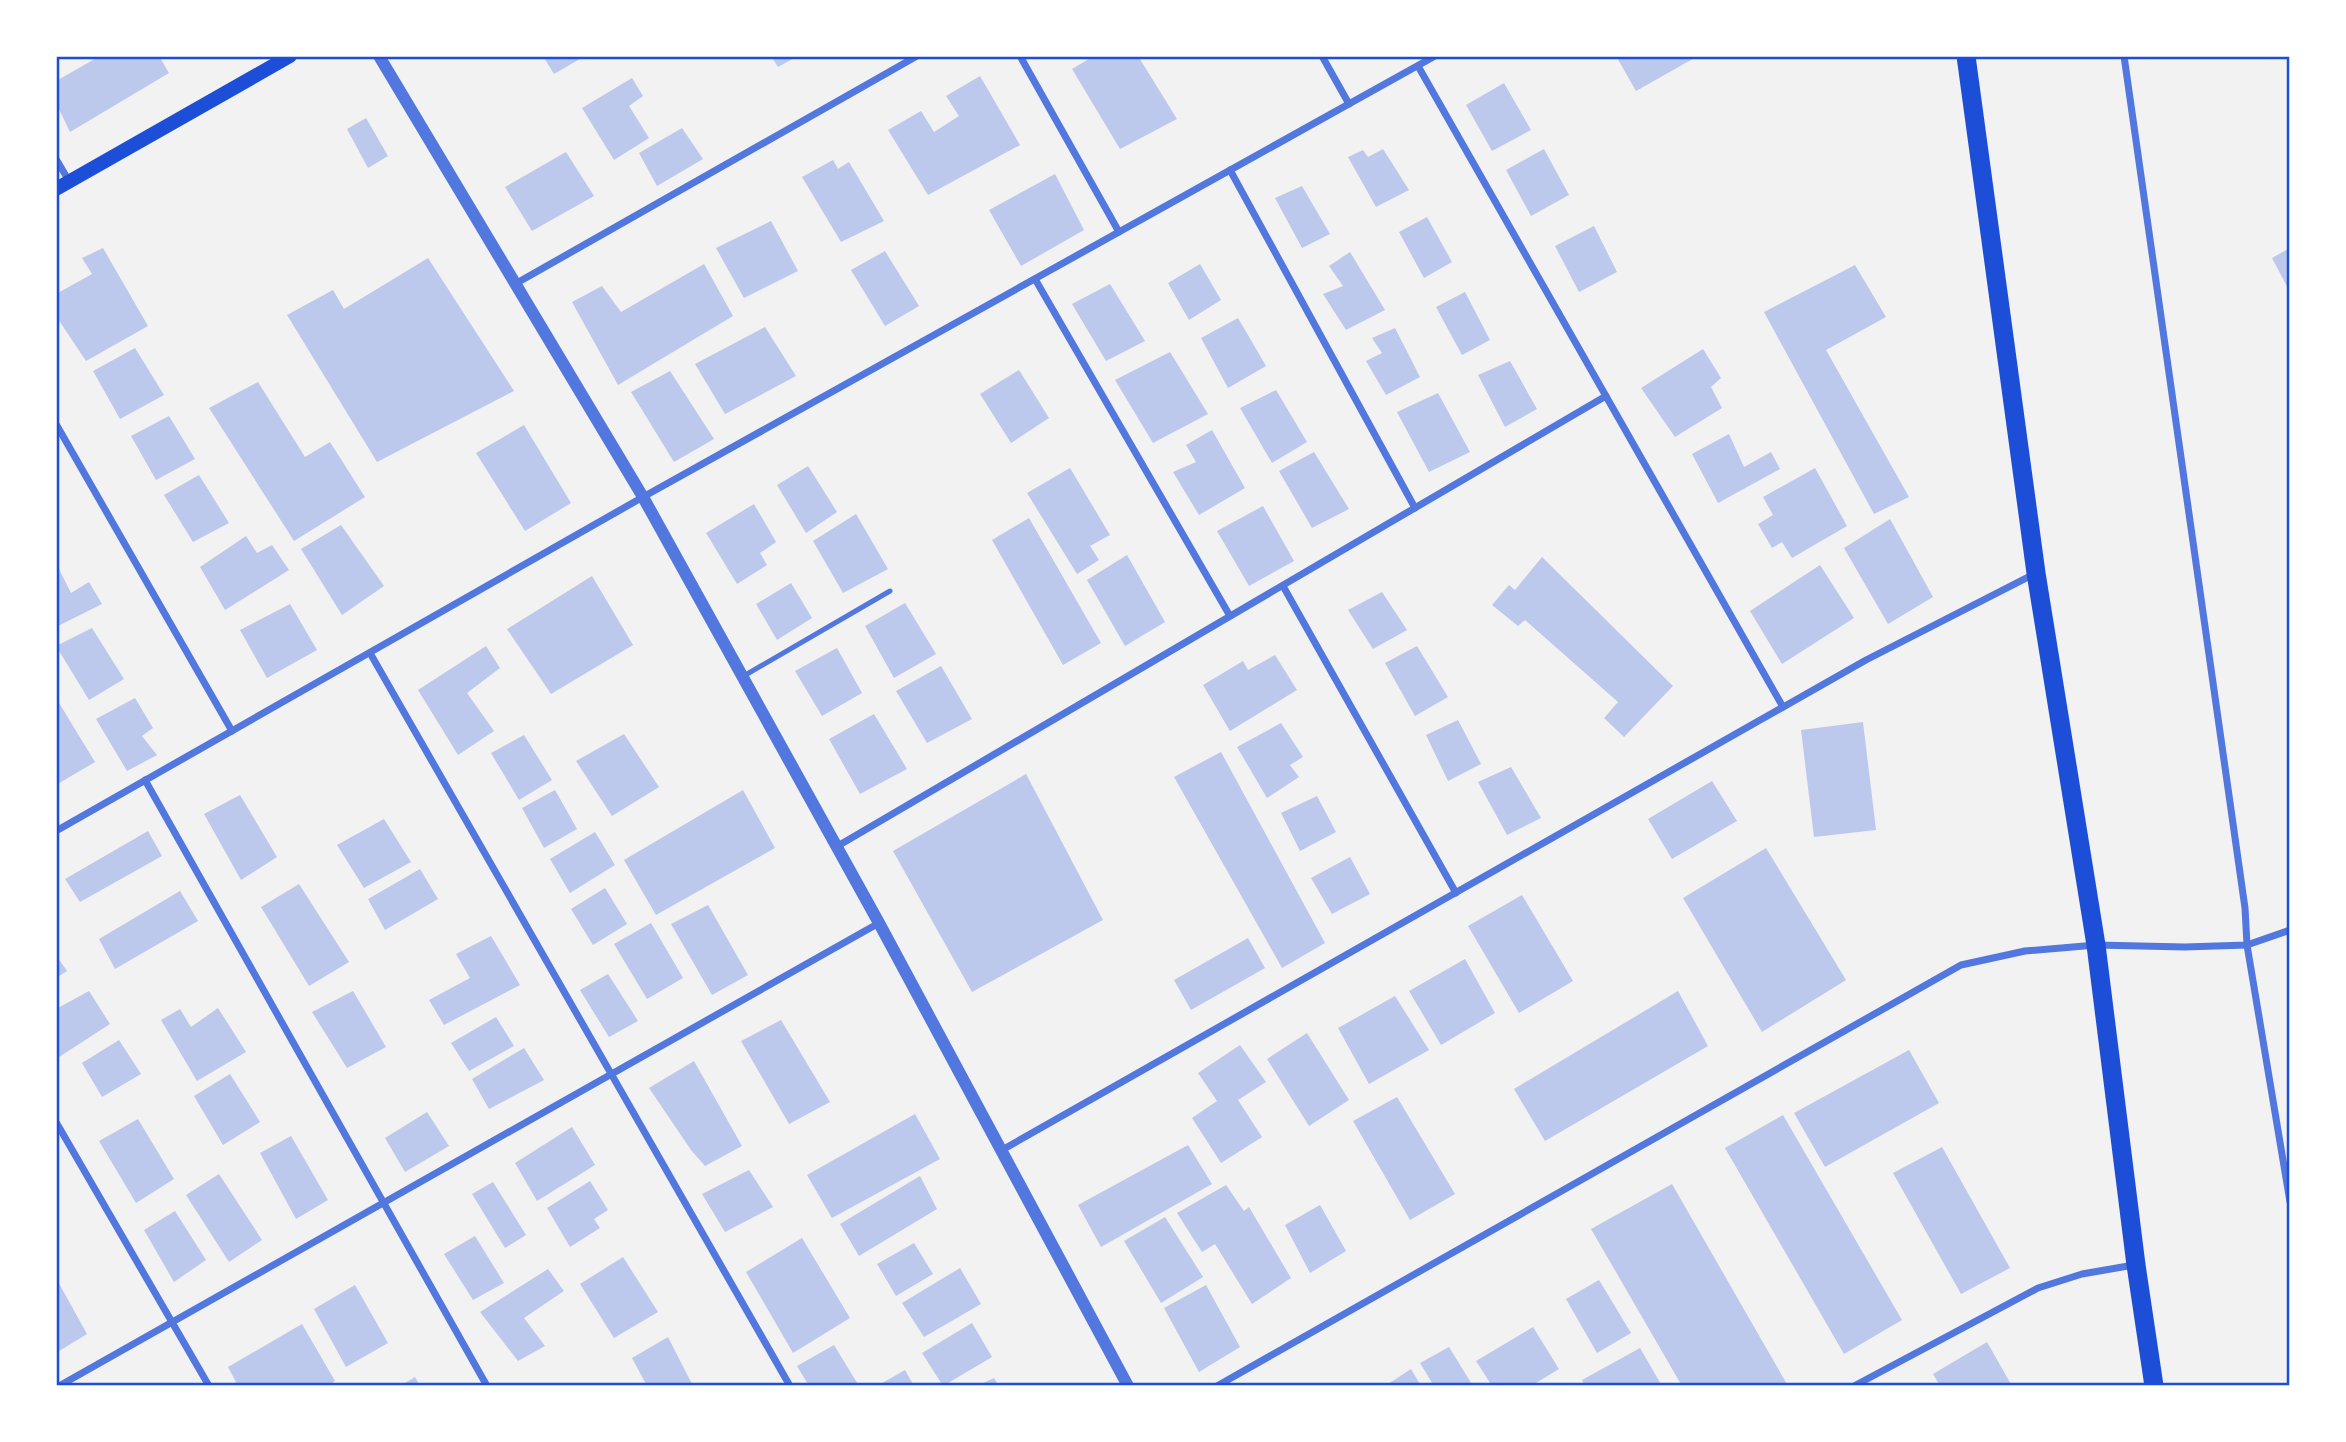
<svg xmlns="http://www.w3.org/2000/svg" width="2346" height="1442" font-family="Figtree,sans-serif">
<rect width="100%" height="100%" fill="#f2f2f2"/>
<g fill="#bdc9ec">
<polygon points="100,56 159,56 169,73 70,132 56,103 56,81"/>
<polygon points="543,56 585,56 554,74"/>
<polygon points="771,56 798,56 778,67"/>
<polygon points="1094,56 1138,56 1177,119 1120,149 1072,69"/>
<polygon points="1616,56 1698,56 1636,91"/>
<polygon points="980,76 1020,145 928,195 888,130 921,111 934,132 959,116 946,96"/>
<polygon points="632,78 643,96 629,106 649,138 614,160 582,108"/>
<polygon points="1504,83 1531,130 1492,151 1466,105"/>
<polygon points="366,118 388,156 368,168 347,129"/>
<polygon points="682,128 703,159 657,186 639,153"/>
<polygon points="1383,149 1409,190 1376,207 1348,157 1363,150 1368,157"/>
<polygon points="1544,149 1569,195 1531,216 1506,170"/>
<polygon points="566,152 594,196 532,231 505,187"/>
<polygon points="833,160 838,169 849,162 884,221 841,242 802,177"/>
<polygon points="1055,174 1084,230 1021,266 989,210"/>
<polygon points="1302,186 1330,234 1302,248 1275,198"/>
<polygon points="1427,217 1452,262 1424,278 1399,232"/>
<polygon points="771,221 798,271 744,298 716,248"/>
<polygon points="1594,226 1617,272 1579,292 1555,246"/>
<polygon points="103,248 148,326 86,361 56,316 56,294 92,274 82,258"/>
<polygon points="2290,248 2290,292 2272,258"/>
<polygon points="885,251 919,306 885,326 851,270"/>
<polygon points="1350,252 1385,310 1346,330 1323,294 1343,286 1329,266"/>
<polygon points="428,258 514,391 377,462 287,315 333,290 344,309"/>
<polygon points="704,264 733,316 618,385 572,302 602,286 621,312"/>
<polygon points="1200,264 1221,300 1189,320 1168,283"/>
<polygon points="1855,265 1886,317 1826,350 1909,497 1874,514 1764,312"/>
<polygon points="1110,284 1145,341 1106,361 1072,304"/>
<polygon points="1465,292 1490,340 1462,355 1436,307"/>
<polygon points="1238,318 1266,366 1228,388 1201,338"/>
<polygon points="765,327 796,376 725,414 695,364"/>
<polygon points="1395,328 1420,377 1386,395 1366,361 1382,353 1372,338"/>
<polygon points="135,348 164,395 120,419 93,371"/>
<polygon points="1703,349 1721,378 1711,387 1722,408 1675,437 1641,388"/>
<polygon points="1170,352 1208,414 1153,443 1115,380"/>
<polygon points="1510,361 1537,409 1505,427 1478,375"/>
<polygon points="1019,370 1049,418 1011,443 980,394"/>
<polygon points="670,371 714,439 674,462 631,392"/>
<polygon points="258,382 305,457 330,442 365,497 294,541 209,408"/>
<polygon points="1276,390 1307,442 1272,463 1240,408"/>
<polygon points="1438,393 1470,452 1429,472 1397,412"/>
<polygon points="169,416 195,459 156,480 131,436"/>
<polygon points="524,425 571,503 525,531 476,453"/>
<polygon points="1212,430 1245,488 1199,515 1173,472 1196,462 1186,445"/>
<polygon points="1729,434 1744,467 1771,452 1780,469 1718,503 1692,454"/>
<polygon points="1314,452 1349,509 1312,528 1279,471"/>
<polygon points="808,466 837,512 806,533 777,485"/>
<polygon points="1070,468 1110,535 1090,546 1099,560 1077,574 1027,493"/>
<polygon points="1815,468 1847,526 1792,558 1782,542 1772,548 1758,524 1773,515 1763,497"/>
<polygon points="199,475 229,523 193,542 164,495"/>
<polygon points="754,504 776,542 760,553 767,565 737,584 706,533"/>
<polygon points="1263,506 1294,561 1249,586 1217,531"/>
<polygon points="856,514 888,569 843,593 813,541"/>
<polygon points="1029,518 1101,643 1063,665 992,540"/>
<polygon points="1890,519 1933,597 1888,624 1844,548"/>
<polygon points="341,525 384,586 342,615 301,549"/>
<polygon points="246,536 257,553 272,545 289,570 225,610 200,567"/>
<polygon points="1127,555 1165,622 1125,646 1087,580"/>
<polygon points="1542,557 1673,686 1624,737 1604,718 1618,702 1525,620 1518,626 1492,605 1509,585 1515,590"/>
<polygon points="1820,565 1854,618 1782,664 1750,611"/>
<polygon points="58,567 71,593 89,582 102,604 56,627 56,568"/>
<polygon points="592,576 633,645 551,694 507,629"/>
<polygon points="791,583 812,618 777,640 756,604"/>
<polygon points="1382,592 1407,630 1373,649 1348,610"/>
<polygon points="905,603 936,654 894,678 865,626"/>
<polygon points="290,604 317,650 267,678 240,630"/>
<polygon points="92,628 124,679 89,700 56,646"/>
<polygon points="486,646 500,668 467,693 494,731 458,755 418,690"/>
<polygon points="1417,646 1448,697 1415,716 1385,663"/>
<polygon points="837,648 862,693 822,716 795,671"/>
<polygon points="1275,655 1297,690 1230,731 1203,685 1243,661 1248,670"/>
<polygon points="941,666 972,719 927,743 896,691"/>
<polygon points="56,698 95,762 56,785"/>
<polygon points="135,698 153,728 142,736 157,755 127,771 96,719"/>
<polygon points="874,714 907,769 860,794 829,739"/>
<polygon points="1458,720 1481,764 1448,781 1426,735"/>
<polygon points="1863,722 1876,830 1814,837 1801,730"/>
<polygon points="1281,723 1303,757 1290,765 1299,777 1267,798 1237,747"/>
<polygon points="624,734 659,787 612,816 576,761"/>
<polygon points="524,735 552,780 519,800 491,753"/>
<polygon points="1221,752 1325,943 1282,968 1174,777"/>
<polygon points="1511,767 1541,818 1507,835 1478,782"/>
<polygon points="1026,774 1103,920 972,992 893,851"/>
<polygon points="1712,781 1737,821 1672,859 1648,819"/>
<polygon points="555,790 577,829 544,848 522,808"/>
<polygon points="743,790 775,848 656,915 624,860"/>
<polygon points="240,795 277,857 241,880 204,814"/>
<polygon points="1317,796 1336,832 1300,851 1281,813"/>
<polygon points="384,819 411,862 364,888 337,845"/>
<polygon points="148,831 162,856 80,902 65,879"/>
<polygon points="595,832 615,865 570,893 550,859"/>
<polygon points="1766,848 1846,980 1762,1032 1683,898"/>
<polygon points="1350,857 1370,894 1332,914 1311,878"/>
<polygon points="420,869 438,899 385,930 368,899"/>
<polygon points="299,884 349,962 309,986 261,907"/>
<polygon points="605,888 627,924 593,945 571,909"/>
<polygon points="180,891 198,921 115,969 99,939"/>
<polygon points="1522,895 1573,981 1519,1013 1468,926"/>
<polygon points="708,905 748,975 712,995 671,924"/>
<polygon points="651,923 683,978 647,999 614,944"/>
<polygon points="491,936 520,985 444,1025 429,1000 470,978 456,954"/>
<polygon points="1248,938 1265,968 1191,1010 1174,980"/>
<polygon points="56,955 67,971 56,978"/>
<polygon points="1465,959 1495,1013 1441,1045 1409,991"/>
<polygon points="608,974 638,1021 609,1037 580,990"/>
<polygon points="89,991 110,1024 56,1059 56,1009"/>
<polygon points="353,991 386,1047 347,1068 312,1012"/>
<polygon points="1678,991 1708,1046 1545,1141 1514,1089"/>
<polygon points="1395,996 1429,1050 1369,1084 1338,1028"/>
<polygon points="218,1008 246,1052 197,1081 161,1020 180,1009 191,1027"/>
<polygon points="496,1017 514,1046 469,1071 451,1043"/>
<polygon points="781,1020 830,1102 789,1124 741,1041"/>
<polygon points="1307,1033 1349,1100 1309,1126 1267,1059"/>
<polygon points="119,1040 141,1074 102,1097 82,1063"/>
<polygon points="1240,1045 1266,1082 1238,1100 1262,1137 1221,1163 1192,1118 1217,1101 1198,1073"/>
<polygon points="524,1048 544,1080 489,1109 472,1079"/>
<polygon points="1909,1050 1939,1103 1825,1167 1794,1113"/>
<polygon points="694,1061 742,1146 705,1166 691,1150 649,1088"/>
<polygon points="230,1074 260,1122 223,1145 194,1096"/>
<polygon points="1397,1097 1455,1194 1410,1220 1353,1121"/>
<polygon points="427,1112 449,1146 405,1172 385,1138"/>
<polygon points="915,1114 940,1159 832,1218 807,1175"/>
<polygon points="1783,1115 1902,1320 1844,1354 1725,1148"/>
<polygon points="138,1119 174,1179 136,1203 99,1141"/>
<polygon points="572,1127 595,1165 537,1201 515,1163"/>
<polygon points="291,1136 328,1200 296,1219 260,1153"/>
<polygon points="1188,1145 1212,1184 1101,1247 1078,1205"/>
<polygon points="1942,1147 2010,1268 1961,1294 1893,1173"/>
<polygon points="749,1170 773,1207 725,1232 702,1194"/>
<polygon points="219,1174 262,1240 229,1262 186,1195"/>
<polygon points="920,1176 937,1209 859,1256 840,1224"/>
<polygon points="590,1181 608,1210 594,1219 600,1228 570,1247 547,1208"/>
<polygon points="493,1182 526,1235 505,1248 472,1194"/>
<polygon points="1672,1184 1788,1386 1682,1386 1591,1229"/>
<polygon points="1226,1185 1244,1211 1249,1207 1291,1278 1252,1304 1215,1244 1202,1252 1177,1213"/>
<polygon points="1320,1205 1346,1251 1310,1273 1285,1225"/>
<polygon points="175,1211 206,1260 174,1282 144,1230"/>
<polygon points="1165,1217 1203,1277 1161,1303 1124,1241"/>
<polygon points="475,1236 504,1283 473,1300 444,1254"/>
<polygon points="802,1238 850,1318 793,1353 746,1272"/>
<polygon points="914,1243 933,1274 896,1296 877,1264"/>
<polygon points="623,1257 658,1312 614,1338 580,1284"/>
<polygon points="960,1268 981,1304 924,1337 902,1303"/>
<polygon points="548,1269 564,1291 524,1318 545,1346 518,1361 480,1312"/>
<polygon points="56,1278 87,1334 56,1353"/>
<polygon points="1599,1280 1631,1333 1597,1353 1566,1299"/>
<polygon points="355,1285 388,1343 346,1367 314,1309"/>
<polygon points="1206,1285 1240,1347 1199,1372 1164,1308"/>
<polygon points="972,1323 992,1357 943,1386 922,1353"/>
<polygon points="302,1324 335,1381 327,1386 238,1386 228,1367"/>
<polygon points="1533,1327 1559,1369 1531,1386 1492,1386 1476,1361"/>
<polygon points="668,1337 693,1386 647,1386 632,1358"/>
<polygon points="1987,1342 2012,1386 1940,1386 1933,1374"/>
<polygon points="834,1345 859,1386 809,1386 797,1366"/>
<polygon points="1449,1347 1473,1386 1434,1386 1420,1363"/>
<polygon points="1640,1348 1662,1386 1585,1386 1582,1380"/>
<polygon points="1411,1369 1421,1386 1385,1386"/>
<polygon points="905,1370 914,1386 877,1386"/>
<polygon points="415,1377 420,1386 400,1386"/>
<polygon points="994,1378 999,1386 977,1386"/>
</g>
<g fill="none" stroke-linecap="round" stroke-linejoin="round">
<polyline stroke="#5277de" stroke-width="5" points="742,677 890,591"/>
<g stroke="#5277de" stroke-width="7">
<polyline points="1020,56 1119,232"/>
<polyline points="1322,56 1349,104"/>
<polyline points="2124,56 2245,908 2247,945 2290,1202"/>
<polyline points="1418,66 1783,707"/>
<polyline points="56,159 69,181"/>
<polyline points="1230,170 1415,508"/>
<polyline points="1035,279 1230,616"/>
<polyline points="515,284 917,56"/>
<polyline points="56,424 232,731"/>
<polyline points="1283,586 1456,893"/>
<polyline points="370,653 790,1386"/>
<polyline points="145,780 487,1386"/>
<polyline points="56,831 643,497 1435,56"/>
<polyline points="836,847 1606,396"/>
<polyline points="56,1122 209,1386"/>
<polyline points="1002,1150 1866,660 2034,574"/>
<polyline points="59,1386 879,923"/>
<polyline points="1217,1386 1961,965 2025,951 2096,945 2185,947 2247,945 2290,930"/>
<polyline points="1854,1386 2038,1288 2082,1274 2134,1265"/>
</g>
<polyline stroke="#5277de" stroke-width="12" points="379,56 643,497 879,923 1128,1386"/>
<polyline stroke="#1d4ed8" stroke-width="14" points="56,189 290,56"/>
<polyline stroke="#1d4ed8" stroke-width="19" points="1966,56 2036,573 2096,945 2136,1265 2154,1386"/>
</g>
<rect width="2346" height="1442" fill="none" stroke="#ffffff" stroke-width="116"/>
<rect x="58" y="58" width="2230" height="1326" fill="none" stroke="#1d4ed8" stroke-width="2.5"/>
</svg>
